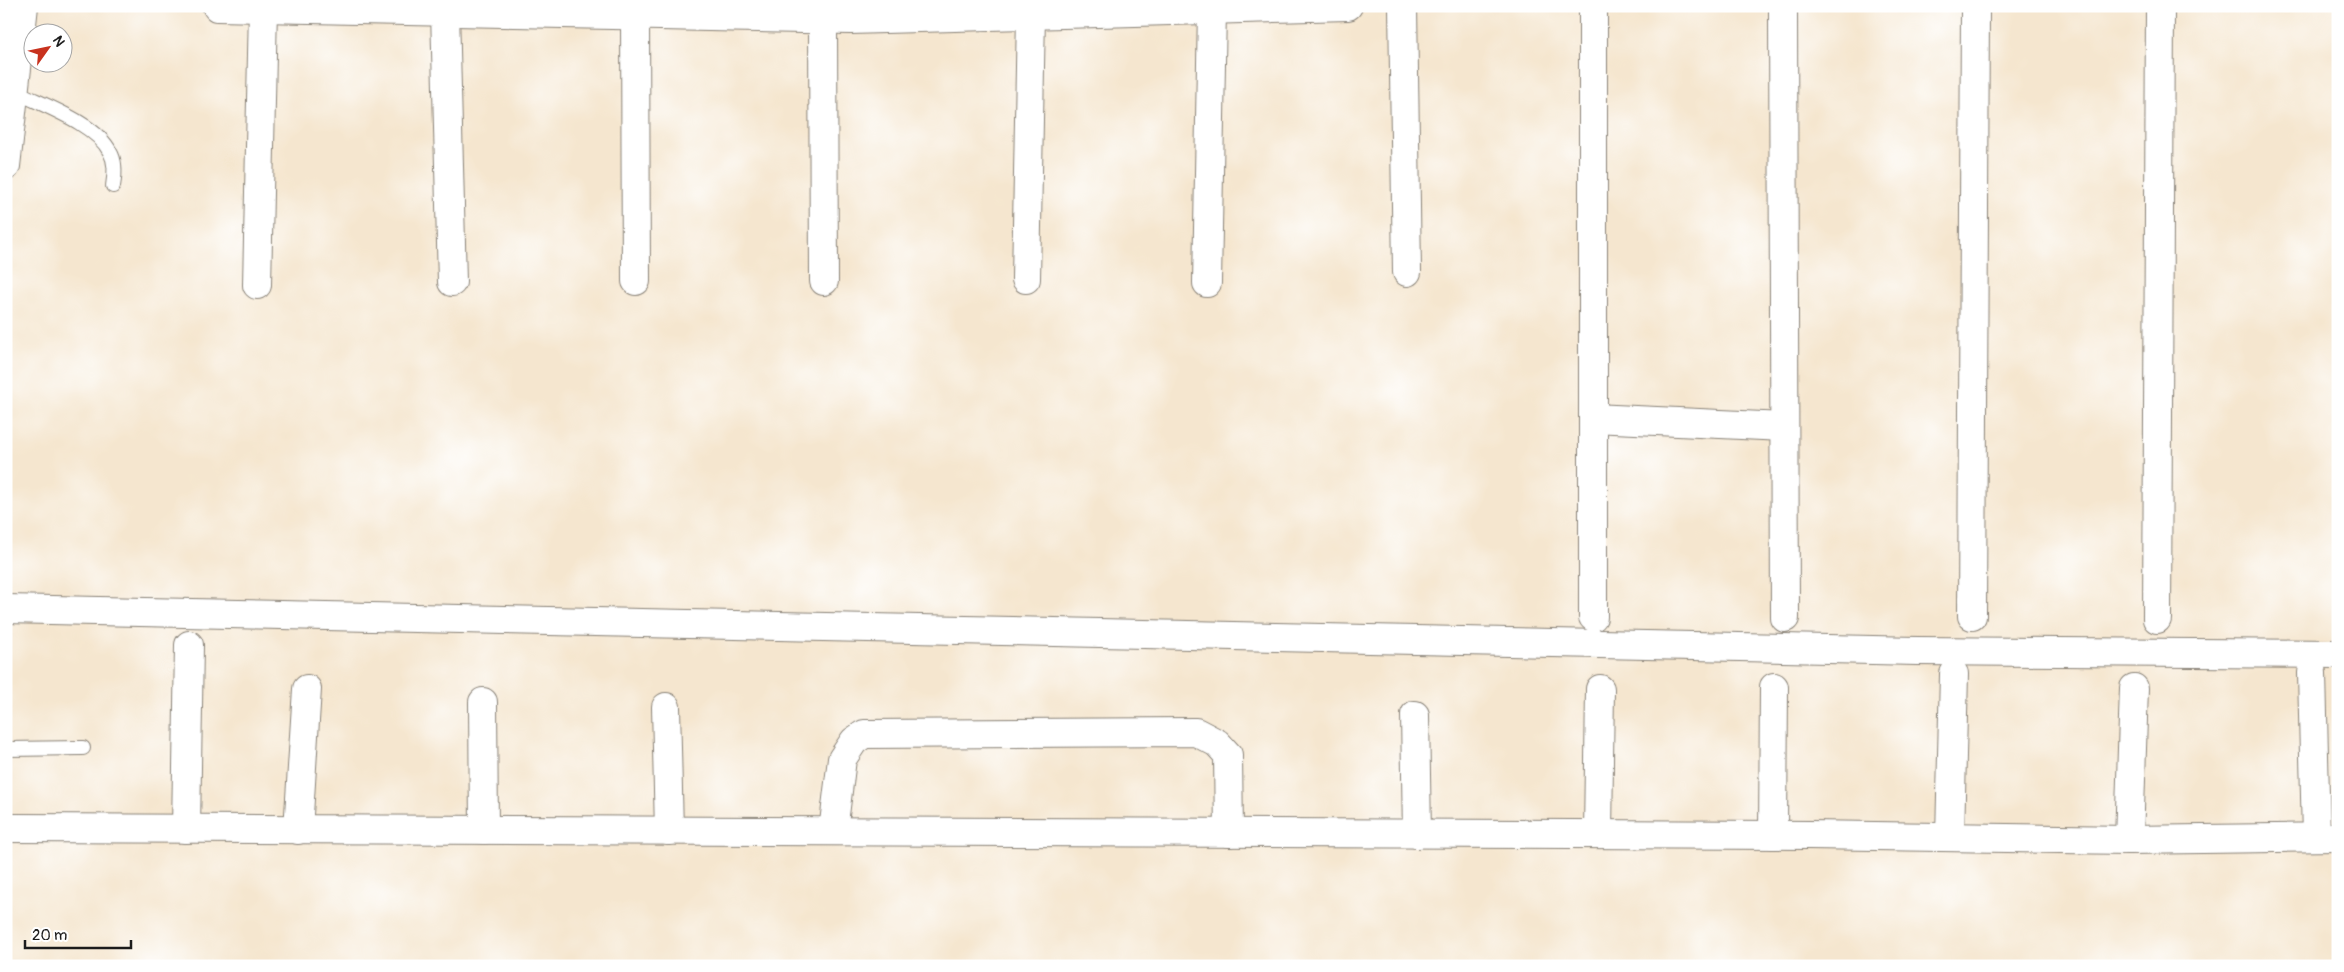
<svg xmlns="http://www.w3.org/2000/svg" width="2344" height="972" font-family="Pangolin,sans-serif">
<rect width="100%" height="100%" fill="#fff"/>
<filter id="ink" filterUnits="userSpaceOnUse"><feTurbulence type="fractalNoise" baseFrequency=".02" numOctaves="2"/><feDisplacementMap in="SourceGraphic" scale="10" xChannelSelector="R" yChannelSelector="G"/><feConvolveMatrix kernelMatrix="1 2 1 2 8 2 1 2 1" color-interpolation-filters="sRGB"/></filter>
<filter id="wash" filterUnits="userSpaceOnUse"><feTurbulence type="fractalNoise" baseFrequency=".0096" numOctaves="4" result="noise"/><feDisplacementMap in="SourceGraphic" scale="20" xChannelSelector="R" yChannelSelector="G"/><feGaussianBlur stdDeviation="1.12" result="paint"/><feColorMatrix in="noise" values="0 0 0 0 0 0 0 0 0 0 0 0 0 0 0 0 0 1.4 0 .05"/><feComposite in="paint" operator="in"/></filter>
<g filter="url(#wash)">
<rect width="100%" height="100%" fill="#f5e6cf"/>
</g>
<g filter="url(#ink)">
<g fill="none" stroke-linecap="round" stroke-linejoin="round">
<g stroke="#888176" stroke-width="16">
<g id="lane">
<path d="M15 91C42 105 96 123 110 152 116 162 115 175 113 186"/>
<polyline points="6,749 83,748"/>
</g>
</g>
<g stroke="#888176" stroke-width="30">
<g id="street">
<polyline points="1403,6 1407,272"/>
<polyline points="1593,6 1593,617"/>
<polyline points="1783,6 1785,618"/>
<polyline points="217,7 850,20 1348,6"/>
<polyline points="445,11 452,282"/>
<polyline points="635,15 636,281"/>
<polyline points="823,19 824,281"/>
<polyline points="6,166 24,6"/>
<polyline points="1026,279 1031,14"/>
<polyline points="1207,283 1212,9"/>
<polyline points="257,285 263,8"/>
<polyline points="1593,418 1784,427"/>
<polyline points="6,609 1917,651 2338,654"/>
<polyline points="1972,616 1975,6"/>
<polyline points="2157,619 2160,6"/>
<polyline points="2312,673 2316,837"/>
<polyline points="483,702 484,830"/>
<polyline points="666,707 669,831"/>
<polyline points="1415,715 1417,834"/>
<polyline points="6,828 1809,835 2129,840 2338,837"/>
<polyline points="186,829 189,645"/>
<polyline points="298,830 307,689"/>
<polyline points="833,831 842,759 854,741 864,734 1196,732 1217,743 1228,755 1229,833"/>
<polyline points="1598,834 1600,689"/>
<polyline points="1773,835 1774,687"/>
<polyline points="1950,836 1954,674"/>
<polyline points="2129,840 2134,688"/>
</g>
</g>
<use href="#lane" stroke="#fff" stroke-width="14"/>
<use href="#street" stroke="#fff" stroke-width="28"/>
</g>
</g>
<rect width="2344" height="972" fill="none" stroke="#fff" stroke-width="25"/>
<g transform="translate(48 48) rotate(57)"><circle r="24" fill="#ffffff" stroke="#a4a4a4"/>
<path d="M0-4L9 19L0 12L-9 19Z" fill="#c8321e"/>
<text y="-8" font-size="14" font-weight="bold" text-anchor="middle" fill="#1c1c1c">N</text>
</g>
<path d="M25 940v8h106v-8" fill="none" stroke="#1c1c1c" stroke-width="2.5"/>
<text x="32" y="940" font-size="15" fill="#1c1c1c" stroke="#ffffff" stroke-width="4" paint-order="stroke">20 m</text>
</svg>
